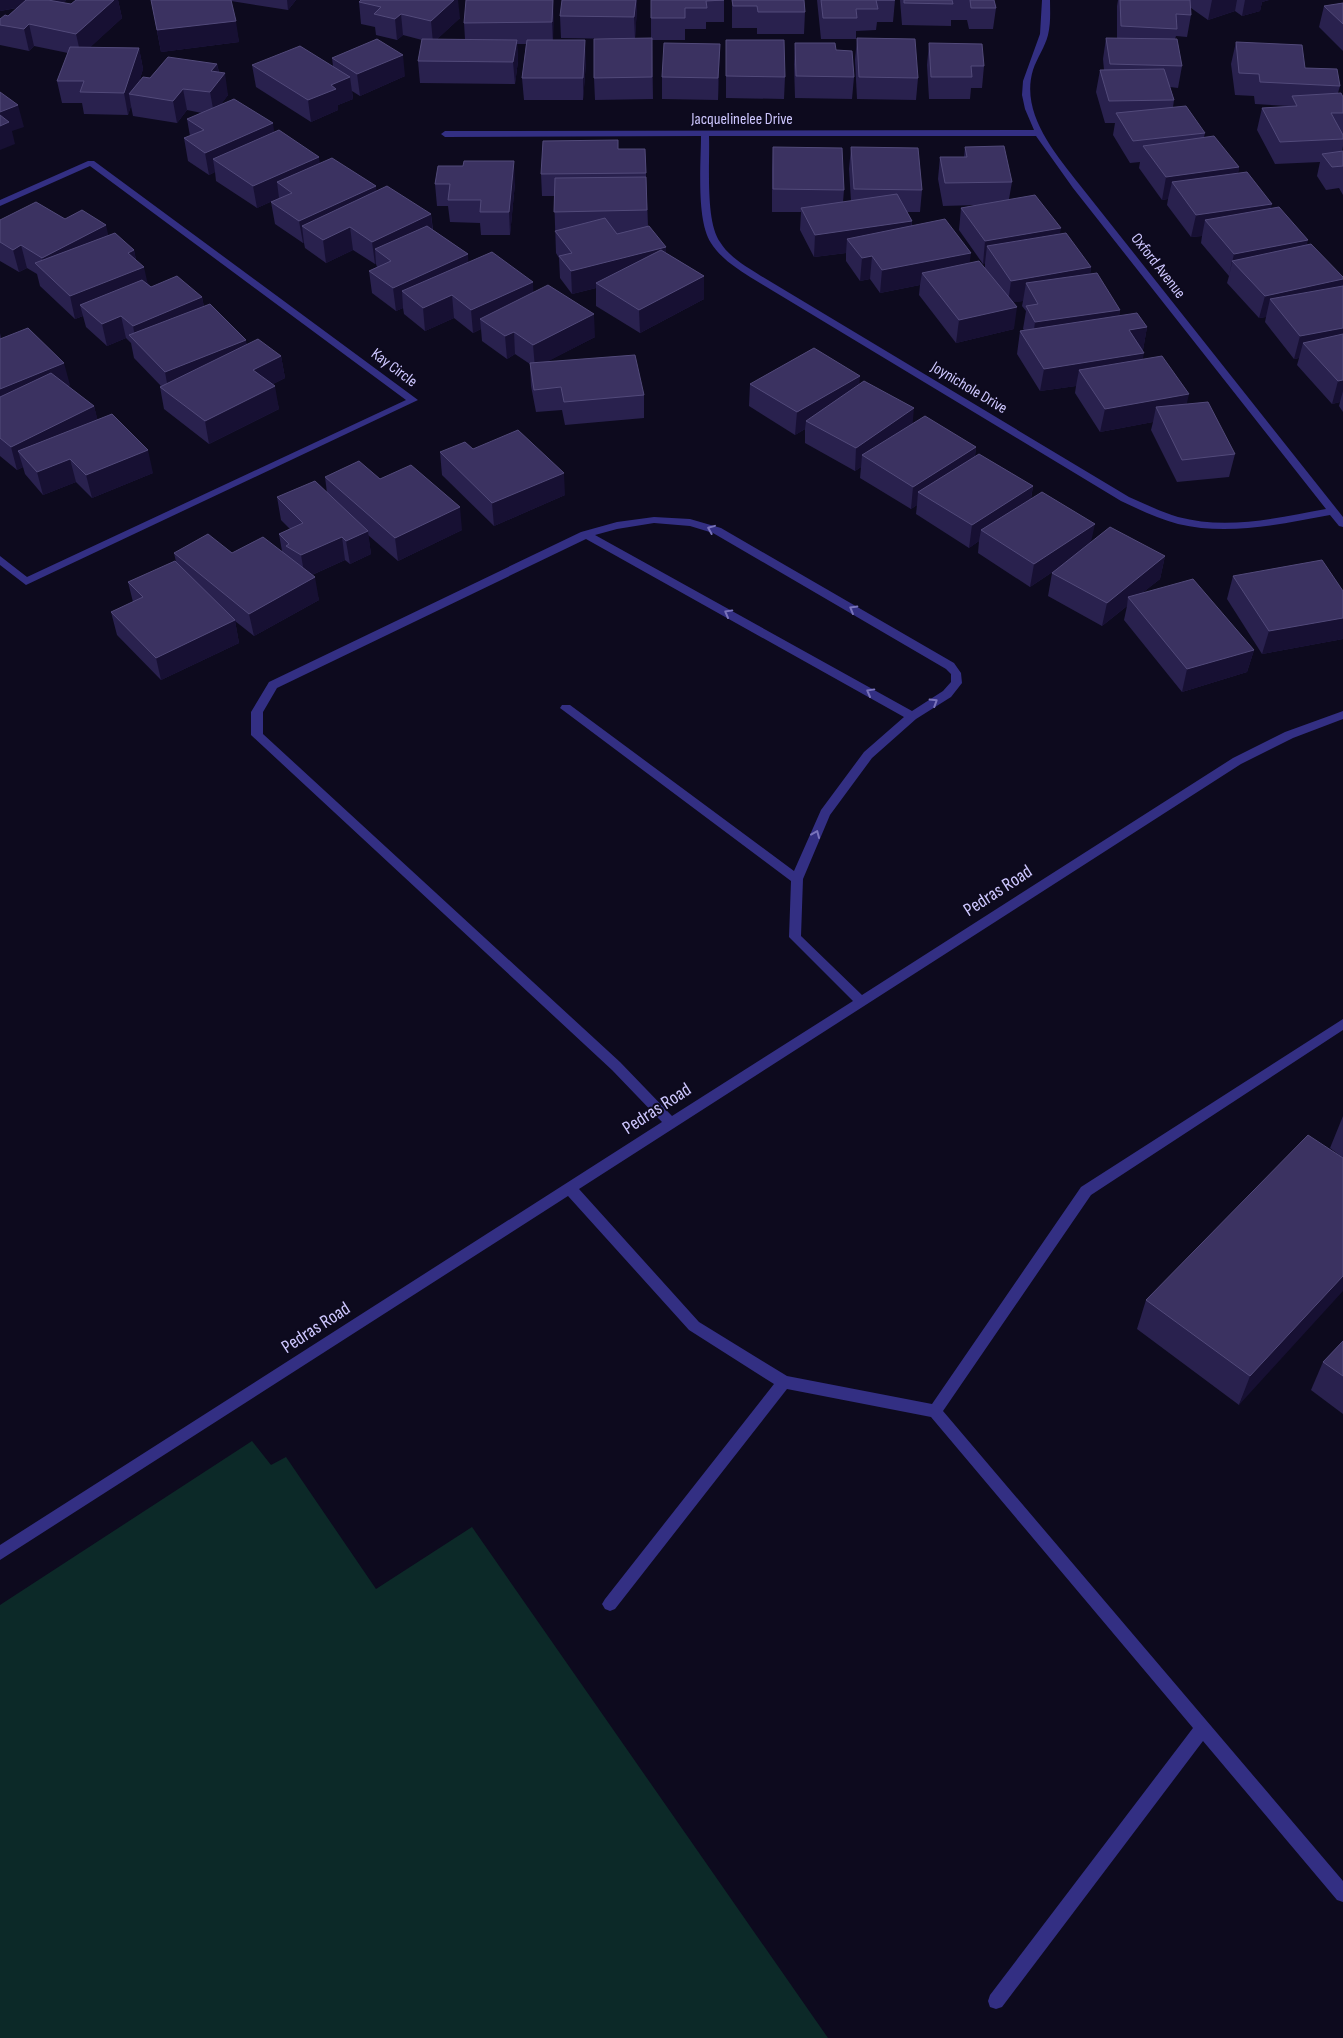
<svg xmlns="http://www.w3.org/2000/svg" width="1343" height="2038" font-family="'Sofia Sans Condensed',sans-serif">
<rect width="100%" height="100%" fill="#0d0a1e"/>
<polygon fill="#0c2928" points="252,1441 271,1465 286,1457 376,1589 472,1527 828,2038 0,2038 0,1605"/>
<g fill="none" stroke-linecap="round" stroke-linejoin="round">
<g fill="#332f83" fill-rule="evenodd">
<path d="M1042 0H1050C1050 11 1051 23 1048 35 1045 47 1037 58 1033 70 1020 113 1055 153 1079 184L1343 517V527L1339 526 1330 515C1280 524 1229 536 1178 524 1159 519 1140 510 1121 501L755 280C739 270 721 259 711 243 696 220 701 163 701 136L445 137 441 134 445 131 1034 130 1025 109 1022 95 1023 81 1040 34ZM709 136H1036L1073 188 1326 509C1277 518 1227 530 1178 517 1161 512 1145 504 1129 497L761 276C747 267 729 257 720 242 705 221 710 163 709 136Z"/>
<polygon points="88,161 94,161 418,400 26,585 0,565 0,556 27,577 406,400 90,166 0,206 0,200"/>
<path d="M654 517 690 519 721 528 954 663 961 673 962 683 951 697 916 719 872 758 830 815 803 879 801 936 862 995 1233 758 1285 732 1343 711V719L1293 738 1241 764 579 1189 699 1322 787 1376 932 1404 1081 1187 1343 1019V1030L1091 1195 943 1411 1343 1881V1902L1337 1900 1203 1741 1002 2007 996 2009 990 2007 988 2001 990 1995 1193 1728 931 1417 787 1389 615 1609 610 1611 605 1609 602 1604 605 1599 774 1384 689 1330 568 1196 0 1560V1545L662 1122 612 1070 251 735V712L269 682 581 532 617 522ZM654 523 690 526 713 533 946 669 951 674V682L943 691 912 711 595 535 617 529ZM586 539 904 717 864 752 821 810 794 871 570 705H562L560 708 791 881 789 937 853 1001 672 1116 620 1062 263 734V712L277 688Z"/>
</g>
</g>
<g fill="#29214e">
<polygon points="0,0 66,1 61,2 71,4 76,0 118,0 122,18 90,47 139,48 143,69 139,82 150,78 217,64 219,72 228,95 221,104 274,132 320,163 376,191 431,214 433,230 468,254 468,262 534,292 595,337 546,362 644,395 644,418 565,425 562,410 536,412 531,386 530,364 515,354 507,359 482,341 481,329 473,333 454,318 425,331 404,314 403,308 396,311 372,293 369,271 377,267 376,264 375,264 353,250 326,263 305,248 304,243 303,243 275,224 271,202 279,198 257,208 216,181 215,172 209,175 188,161 184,138 190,136 187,119 202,113 187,110 177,123 133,116 131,106 128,115 84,114 82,103 62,103 57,81 68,53 34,46 29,51 0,45 0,19 8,16 17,8 0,11"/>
<polygon points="151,0 296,0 288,10 231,1 239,42 161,52"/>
<polygon points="553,0 553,40 586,62 583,100 524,100 522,78 526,44 517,44 518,61 515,84 420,83 418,61 422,40 403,35 397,40 376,35 375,27 361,24 359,2 460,18 437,39 465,39 464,23"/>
<polygon points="651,0 724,0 724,22 706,22 706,29 685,29 685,40 652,40 653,99 595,100 594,78 621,39 561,38 560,16 637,7 635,39 651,38"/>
<polygon points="732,0 804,0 805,12 804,34 757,34 757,28 732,28"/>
<polygon points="817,0 895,0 893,22 877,22 876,30 856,31 856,39 821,39"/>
<polygon points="900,0 994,0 996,8 993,29 969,29 967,20 951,20 951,26 902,25"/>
<polygon points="1118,0 1269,0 1262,2 1260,11 1242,16 1235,11 1208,20 1191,8 1191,15 1187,37 1176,36 1175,39 1182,66 1178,88 1170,87 1174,100 1173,107 1205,133 1204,137 1239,167 1238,173 1270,209 1307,245 1343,277 1343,412 1339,406 1340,402 1332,404 1297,365 1299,358 1294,359 1265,322 1266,317 1259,318 1227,283 1229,276 1201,243 1202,236 1191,237 1167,205 1168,199 1162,200 1139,168 1140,162 1130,163 1113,135 1115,123 1105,123 1096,92 1100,70 1104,70 1103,59 1106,38 1117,38 1117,6"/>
<polygon points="1343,3 1343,51 1319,27 1324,6"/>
<polygon points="857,38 918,78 916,100 857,99 855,60"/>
<polygon points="726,40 785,77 784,99 726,98"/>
<polygon points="1236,42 1305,68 1340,86 1338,93 1343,97 1343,146 1342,152 1343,151 1343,195 1339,188 1326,190 1317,176 1320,162 1275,164 1257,130 1262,108 1289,106 1255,104 1254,96 1235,95 1231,64"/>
<polygon points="795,43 836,50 854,77 852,99 795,98 794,64"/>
<polygon points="929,43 984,66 982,88 971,88 970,99 929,99 927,65"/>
<polygon points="720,44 718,100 662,99 662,77"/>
<polygon points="332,58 405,76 360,96 352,91 353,99 338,105 338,110 311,122 256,87 252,65 333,66"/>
<polygon points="773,147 844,190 843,202 851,201 849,169 851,147 922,190 920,212 907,212 912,221 912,226 970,263 985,268 985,263 983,264 959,230 961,208 976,205 943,206 938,179 940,157 964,157 965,147 1012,182 1009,199 1060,234 1091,267 1090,274 1120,310 1119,316 1147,327 1143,350 1143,359 1235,454 1229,477 1177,482 1151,430 1153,422 1100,432 1075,393 1076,386 1040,391 1017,354 1020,331 1024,330 1023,329 1026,311 1022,306 1023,301 1013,302 1014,329 956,343 919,295 920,285 880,293 870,279 860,281 846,261 846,253 814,257 800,230 801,212 772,212 772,169"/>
<polygon points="618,149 645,149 648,226 666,253 704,276 704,299 640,333 596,306 596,288 572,294 560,278 559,258 556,253 554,196 542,196 541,174"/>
<polygon points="515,183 510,235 481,235 480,223 450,222 448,206 437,206 435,184"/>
<polygon points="65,219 108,235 134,250 136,260 148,284 151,287 202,297 204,307 247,344 281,356 285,378 273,384 279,409 209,444 164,409 160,387 161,386 134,358 131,343 126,338 107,346 86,327 83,316 75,319 40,286 37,274 27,268 19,272 0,261 0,220"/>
<polygon points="0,333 1,339 70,385 68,386 94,406 97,419 153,473 92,498 76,482 43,495 25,474 23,467 17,470 0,456"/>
<polygon points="750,384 859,385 913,424 976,447 975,456 1033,486 1031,499 1091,542 1165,556 1160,579 1142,593 1254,650 1247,672 1182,692 1124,620 1127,606 1102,626 1048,596 1052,573 1054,571 1030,587 978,553 979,541 969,548 916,514 917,505 911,509 860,478 861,467 855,471 805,443 805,429 795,435 749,406"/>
<polygon points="440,452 565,495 494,526 442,475"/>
<polygon points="325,477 380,479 462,530 398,561 368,535 371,554 350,564 345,560 312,575 319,600 254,636 235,621 239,643 161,680 117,635 111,612 133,602 128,582 176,562 174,553 232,553 282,551 279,534 290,529 281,520 277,497 327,493"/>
<polygon points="1233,576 1343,591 1343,639 1262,654 1227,599"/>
<polygon points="1343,1116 1343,1158 1330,1148"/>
<polygon points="1343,1158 1239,1405 1137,1329 1146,1300"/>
<polygon points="1343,1341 1343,1414 1311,1390 1323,1362"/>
</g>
<g fill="#171033">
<polygon points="0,0 30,0 31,5 0,11"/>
<polygon points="31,0 66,0 66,1 33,8"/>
<polygon points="114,0 118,0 122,18 81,56 76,34"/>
<polygon points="287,0 296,0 288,10"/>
<polygon points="454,0 458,0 460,18 433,43 431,21"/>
<polygon points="553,0 554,17 553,44 552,22"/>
<polygon points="636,0 637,0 637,7 635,39 634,17"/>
<polygon points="1212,0 1237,0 1235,11 1208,20"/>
<polygon points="1245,0 1269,0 1262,2 1260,11 1242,16"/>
<polygon points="401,14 403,35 397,40 395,19"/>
<polygon points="236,21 239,42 161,52 157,30"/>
<polygon points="29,24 34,46 29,51 24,29"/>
<polygon points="517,40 518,61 515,84 513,62"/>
<polygon points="585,40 586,62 583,100 583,78"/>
<polygon points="720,44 719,65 718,100 718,78"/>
<polygon points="139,48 143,69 135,95 129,94 131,106 128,115 124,93"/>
<polygon points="403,55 405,76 360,96 357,74"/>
<polygon points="217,64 220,79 225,73 228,95 214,114 210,92 211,71"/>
<polygon points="350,77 353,99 338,105 338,110 311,122 308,100 331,85"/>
<polygon points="183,89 187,110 177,123 173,101"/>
<polygon points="18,105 24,127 12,131 15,144 0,150 0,112"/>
<polygon points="273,123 276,145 213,159 215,172 209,175 205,153"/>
<polygon points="319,157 322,179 277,182 279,198 257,208 253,186"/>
<polygon points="514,161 515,183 510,235 509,212"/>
<polygon points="1239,167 1235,189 1172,182 1168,199 1162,200 1166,177"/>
<polygon points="376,186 378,208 302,226 304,243 303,243 299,221"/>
<polygon points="1272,204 1266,226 1205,220 1202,236 1191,237 1196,215"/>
<polygon points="431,214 433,236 375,249 376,264 375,264 372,242"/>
<polygon points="912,221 910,243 847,239 846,253 814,257 815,235"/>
<polygon points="106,225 111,247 45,273 42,258"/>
<polygon points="350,227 353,250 326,263 323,240"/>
<polygon points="1061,228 1057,250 987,246 985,263 983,264 985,241"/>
<polygon points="1308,240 1302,263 1232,261 1229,276 1234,254"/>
<polygon points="21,245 27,268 19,272 13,250"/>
<polygon points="666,247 666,269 596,283 596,288 572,294 571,271"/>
<polygon points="134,250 138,270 144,267 149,290 80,305 83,316 75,319 70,296 128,253"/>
<polygon points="971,253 968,275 922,273 920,285 880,293 882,270"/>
<polygon points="468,254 469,277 402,291 403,308 396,311 393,288"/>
<polygon points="872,256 870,279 860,281 862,258"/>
<polygon points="1091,267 1088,290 1026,283 1023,301 1008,303 1011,281"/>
<polygon points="704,276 704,299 640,333 639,310"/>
<polygon points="1343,279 1343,284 1338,301 1270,299 1266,317 1259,318 1265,296"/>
<polygon points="533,282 534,305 480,319 481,329 473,333 471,310"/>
<polygon points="452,295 454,318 425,331 423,308"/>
<polygon points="202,297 206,319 136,342 133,326"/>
<polygon points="1017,307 1014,329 956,343 959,320"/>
<polygon points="1120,310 1116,333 1032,344 1035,322"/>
<polygon points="594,314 595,337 535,368 533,345"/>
<polygon points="121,316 126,338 107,346 102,324"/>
<polygon points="1147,327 1143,350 1129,330"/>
<polygon points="1343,328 1343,350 1303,343 1299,358 1294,359 1300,336"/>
<polygon points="514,332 515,354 507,359 505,336"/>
<polygon points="246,340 250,363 169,394 165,372"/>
<polygon points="1144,353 1140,375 1079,370 1076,386 1040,391 1044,369"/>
<polygon points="281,356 285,378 257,392 253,370"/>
<polygon points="64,363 70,385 0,414 0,389"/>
<polygon points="860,376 858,399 806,421 805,429 795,435 797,412"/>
<polygon points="1343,380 1343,391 1340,402 1332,404 1338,381"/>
<polygon points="275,386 279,409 209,444 205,421"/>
<polygon points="1189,394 1184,416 1156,407 1153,422 1100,432 1105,409"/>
<polygon points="94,406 100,429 18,451 23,467 17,470 11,447"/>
<polygon points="914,408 912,431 862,455 861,467 855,471 856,448"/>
<polygon points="976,447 973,469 918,492 917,505 911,509 913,487"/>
<polygon points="148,450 153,473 92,498 86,475"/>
<polygon points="70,459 76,482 43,495 37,472"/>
<polygon points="564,473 565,495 494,526 492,503"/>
<polygon points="1033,486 1029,509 981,530 979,541 969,548 972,525"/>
<polygon points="460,507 462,530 398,561 395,538"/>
<polygon points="1095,524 1090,547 1030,587 1034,564"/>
<polygon points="368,531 371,554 350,564 346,541"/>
<polygon points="342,537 345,560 305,578 301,555"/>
<polygon points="1165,556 1160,579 1132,601 1128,597 1127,606 1102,626 1107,603"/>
<polygon points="315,577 319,600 254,636 249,614"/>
<polygon points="1343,618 1343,639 1262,654 1269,631"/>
<polygon points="235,620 239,643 161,680 156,658"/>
<polygon points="1254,650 1247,672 1182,692 1187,669"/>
<polygon points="1343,1276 1343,1291 1239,1405 1250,1376"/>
</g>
<g fill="#3b3261" stroke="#524a7a">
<polygon points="26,0 48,0 71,4 76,0 114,0 76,34 29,24 24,29 0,25 0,19 5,15 8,16"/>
<polygon points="151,0 231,0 236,21 157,30"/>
<polygon points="361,0 454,0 431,21 401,14 395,19 374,14 381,7 359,2"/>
<polygon points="466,0 553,0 552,22 464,23"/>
<polygon points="562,0 636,0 634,17 560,16"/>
<polygon points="651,0 724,0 706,1 707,8 685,8 685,18 651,18"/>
<polygon points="732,0 804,0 805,12 758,12 757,6 733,6"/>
<polygon points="821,0 895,0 876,0 878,9 856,9 857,18 823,18"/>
<polygon points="904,0 952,0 953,4 904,3"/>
<polygon points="970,0 994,0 996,8 971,8"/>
<polygon points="1120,0 1190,0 1191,15 1176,14 1177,29 1121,26"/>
<polygon points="1343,3 1343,24 1324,6"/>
<polygon points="652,38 652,77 594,78 594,39"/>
<polygon points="857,38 915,39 918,78 859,77"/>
<polygon points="1106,38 1177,39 1182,66 1110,64"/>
<polygon points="377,39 403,55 357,74 332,58"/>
<polygon points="422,39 517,40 513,62 418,61"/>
<polygon points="527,40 585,40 583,78 522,78"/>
<polygon points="726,40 784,40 785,77 726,76"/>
<polygon points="1236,42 1302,45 1305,68 1337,69 1340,86 1260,82 1259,74 1239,73"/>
<polygon points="664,43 720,44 718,78 662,77"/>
<polygon points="795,43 835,43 836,50 852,51 854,77 796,76"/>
<polygon points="929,43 982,44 984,66 971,66 972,77 931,77"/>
<polygon points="300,46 350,77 331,85 336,89 308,100 252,65"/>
<polygon points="70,47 139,48 124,93 80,92 84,81 57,81"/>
<polygon points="168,57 217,64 211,71 225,73 210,92 183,89 173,101 129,94 143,77 150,78"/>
<polygon points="1164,69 1174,100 1109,101 1100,70"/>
<polygon points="0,92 18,105 0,112"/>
<polygon points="1341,93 1343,97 1343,113 1331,113 1343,135 1343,139 1280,142 1262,108 1297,106 1292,96"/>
<polygon points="234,99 273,123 205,153 184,138 204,130 187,119"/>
<polygon points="1186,106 1205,133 1133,141 1116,113"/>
<polygon points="0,115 9,122 0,126"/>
<polygon points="279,130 319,157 253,186 213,159"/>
<polygon points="1214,136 1239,167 1166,177 1143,146"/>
<polygon points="618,140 618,149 645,149 646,173 541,174 543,141"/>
<polygon points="1004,146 1012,182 945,183 940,157 967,157 965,147"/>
<polygon points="773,147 842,148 844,190 773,189"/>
<polygon points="851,147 918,148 922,190 854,189"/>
<polygon points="1343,151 1343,166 1332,167 1322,154"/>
<polygon points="332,158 376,186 299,221 271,202 292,193 277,182"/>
<polygon points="464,161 514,161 509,212 480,212 481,200 448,200 450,184 435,184 438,166 463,166"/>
<polygon points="1247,172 1272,204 1196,215 1172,182"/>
<polygon points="646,177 647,210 554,212 555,178"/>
<polygon points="387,186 431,214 372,242 350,227 323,240 302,226"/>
<polygon points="897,194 912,221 815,235 801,208"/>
<polygon points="1035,195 1061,228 985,241 961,208"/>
<polygon points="36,202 65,219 82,210 106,225 42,258 21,245 13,250 0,242 0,220"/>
<polygon points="1279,207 1308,240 1234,254 1205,220"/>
<polygon points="605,218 617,234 649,226 666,247 571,271 559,256 572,253 555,231"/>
<polygon points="945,219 971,253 882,270 872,256 862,258 847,239"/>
<polygon points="427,226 468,254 393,288 369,271 391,261 375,249"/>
<polygon points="115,233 134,250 128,253 144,267 70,296 35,263"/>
<polygon points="1066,233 1091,267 1011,281 987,246"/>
<polygon points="1311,244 1343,277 1343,279 1265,296 1232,261"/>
<polygon points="661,250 704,276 639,310 596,283"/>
<polygon points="492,252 533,282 471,310 452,295 423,308 402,291"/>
<polygon points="979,261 1017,307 959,320 922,273"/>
<polygon points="1097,273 1120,310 1035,322 1026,306 1038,304 1026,283"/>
<polygon points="177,276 202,297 133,326 121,316 102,324 80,305 142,280 151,287"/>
<polygon points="548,285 594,314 533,345 514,332 505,336 480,319"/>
<polygon points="1343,286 1343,328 1300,336 1270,299"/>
<polygon points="210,304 246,340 165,372 129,335"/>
<polygon points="1137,313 1147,327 1129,330 1144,353 1044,369 1020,331"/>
<polygon points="28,328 64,363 0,389 0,339"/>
<polygon points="1343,334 1343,380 1338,381 1303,343"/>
<polygon points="258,339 281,356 253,370 275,386 205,421 160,387"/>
<polygon points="814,348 860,376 797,412 750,384"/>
<polygon points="635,355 644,395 564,402 561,387 534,390 530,363"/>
<polygon points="1162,356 1189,394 1105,409 1079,370"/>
<polygon points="51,373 94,406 11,447 0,438 0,397"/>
<polygon points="864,381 914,408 856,448 806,421"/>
<polygon points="1208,402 1235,454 1182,460 1156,407"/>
<polygon points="112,414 148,450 86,475 70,459 37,472 18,451"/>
<polygon points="925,416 976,447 913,487 862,455"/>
<polygon points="518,430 564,473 492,503 440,452 465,442 473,449"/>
<polygon points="979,454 1033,486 972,525 918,492"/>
<polygon points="359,461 380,479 411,465 460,507 395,538 325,477"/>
<polygon points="315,481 368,531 346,541 342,537 301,555 286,546 289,544 279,534 303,523 277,497"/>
<polygon points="1042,492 1095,524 1034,564 981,530"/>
<polygon points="1110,527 1165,556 1107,603 1052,573"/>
<polygon points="208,534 232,553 263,537 315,577 249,614 174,553"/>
<polygon points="1322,560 1343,591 1343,618 1269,631 1233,576"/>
<polygon points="175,561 235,620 156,658 111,612 143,597 128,582"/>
<polygon points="1193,579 1254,650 1187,669 1128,597"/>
<polygon points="1308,1135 1343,1158 1343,1276 1250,1376 1146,1300"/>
<polygon points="1343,1341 1343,1376 1323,1362"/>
</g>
<defs><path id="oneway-chevron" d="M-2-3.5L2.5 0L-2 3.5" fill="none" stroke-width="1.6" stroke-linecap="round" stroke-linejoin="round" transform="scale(1.25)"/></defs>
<g stroke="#7973bb">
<use href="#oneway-chevron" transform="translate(711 529) rotate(-158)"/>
<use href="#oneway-chevron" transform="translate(853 609) rotate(-150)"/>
<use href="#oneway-chevron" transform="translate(728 613) rotate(-151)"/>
<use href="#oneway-chevron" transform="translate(870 692) rotate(-151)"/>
<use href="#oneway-chevron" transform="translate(934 702) rotate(-32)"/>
<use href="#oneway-chevron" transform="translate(816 834) rotate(-67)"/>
</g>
<g text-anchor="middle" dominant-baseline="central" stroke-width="4" stroke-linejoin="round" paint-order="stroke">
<g font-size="16" fill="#cec7ff" stroke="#0d0a1e">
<text x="742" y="119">Jacquelinelee Drive</text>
<text transform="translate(1158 266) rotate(52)">Oxford Avenue</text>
<text transform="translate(394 368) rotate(37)">Kay Circle</text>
<text transform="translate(969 388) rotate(31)">Joynichole Drive</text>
</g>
<g font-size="19" fill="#cec7ff" stroke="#0d0a1e">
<text transform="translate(998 891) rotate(-33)">Pedras Road</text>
<text transform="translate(657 1109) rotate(-33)">Pedras Road</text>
<text transform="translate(316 1328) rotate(-33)">Pedras Road</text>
</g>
</g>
</svg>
